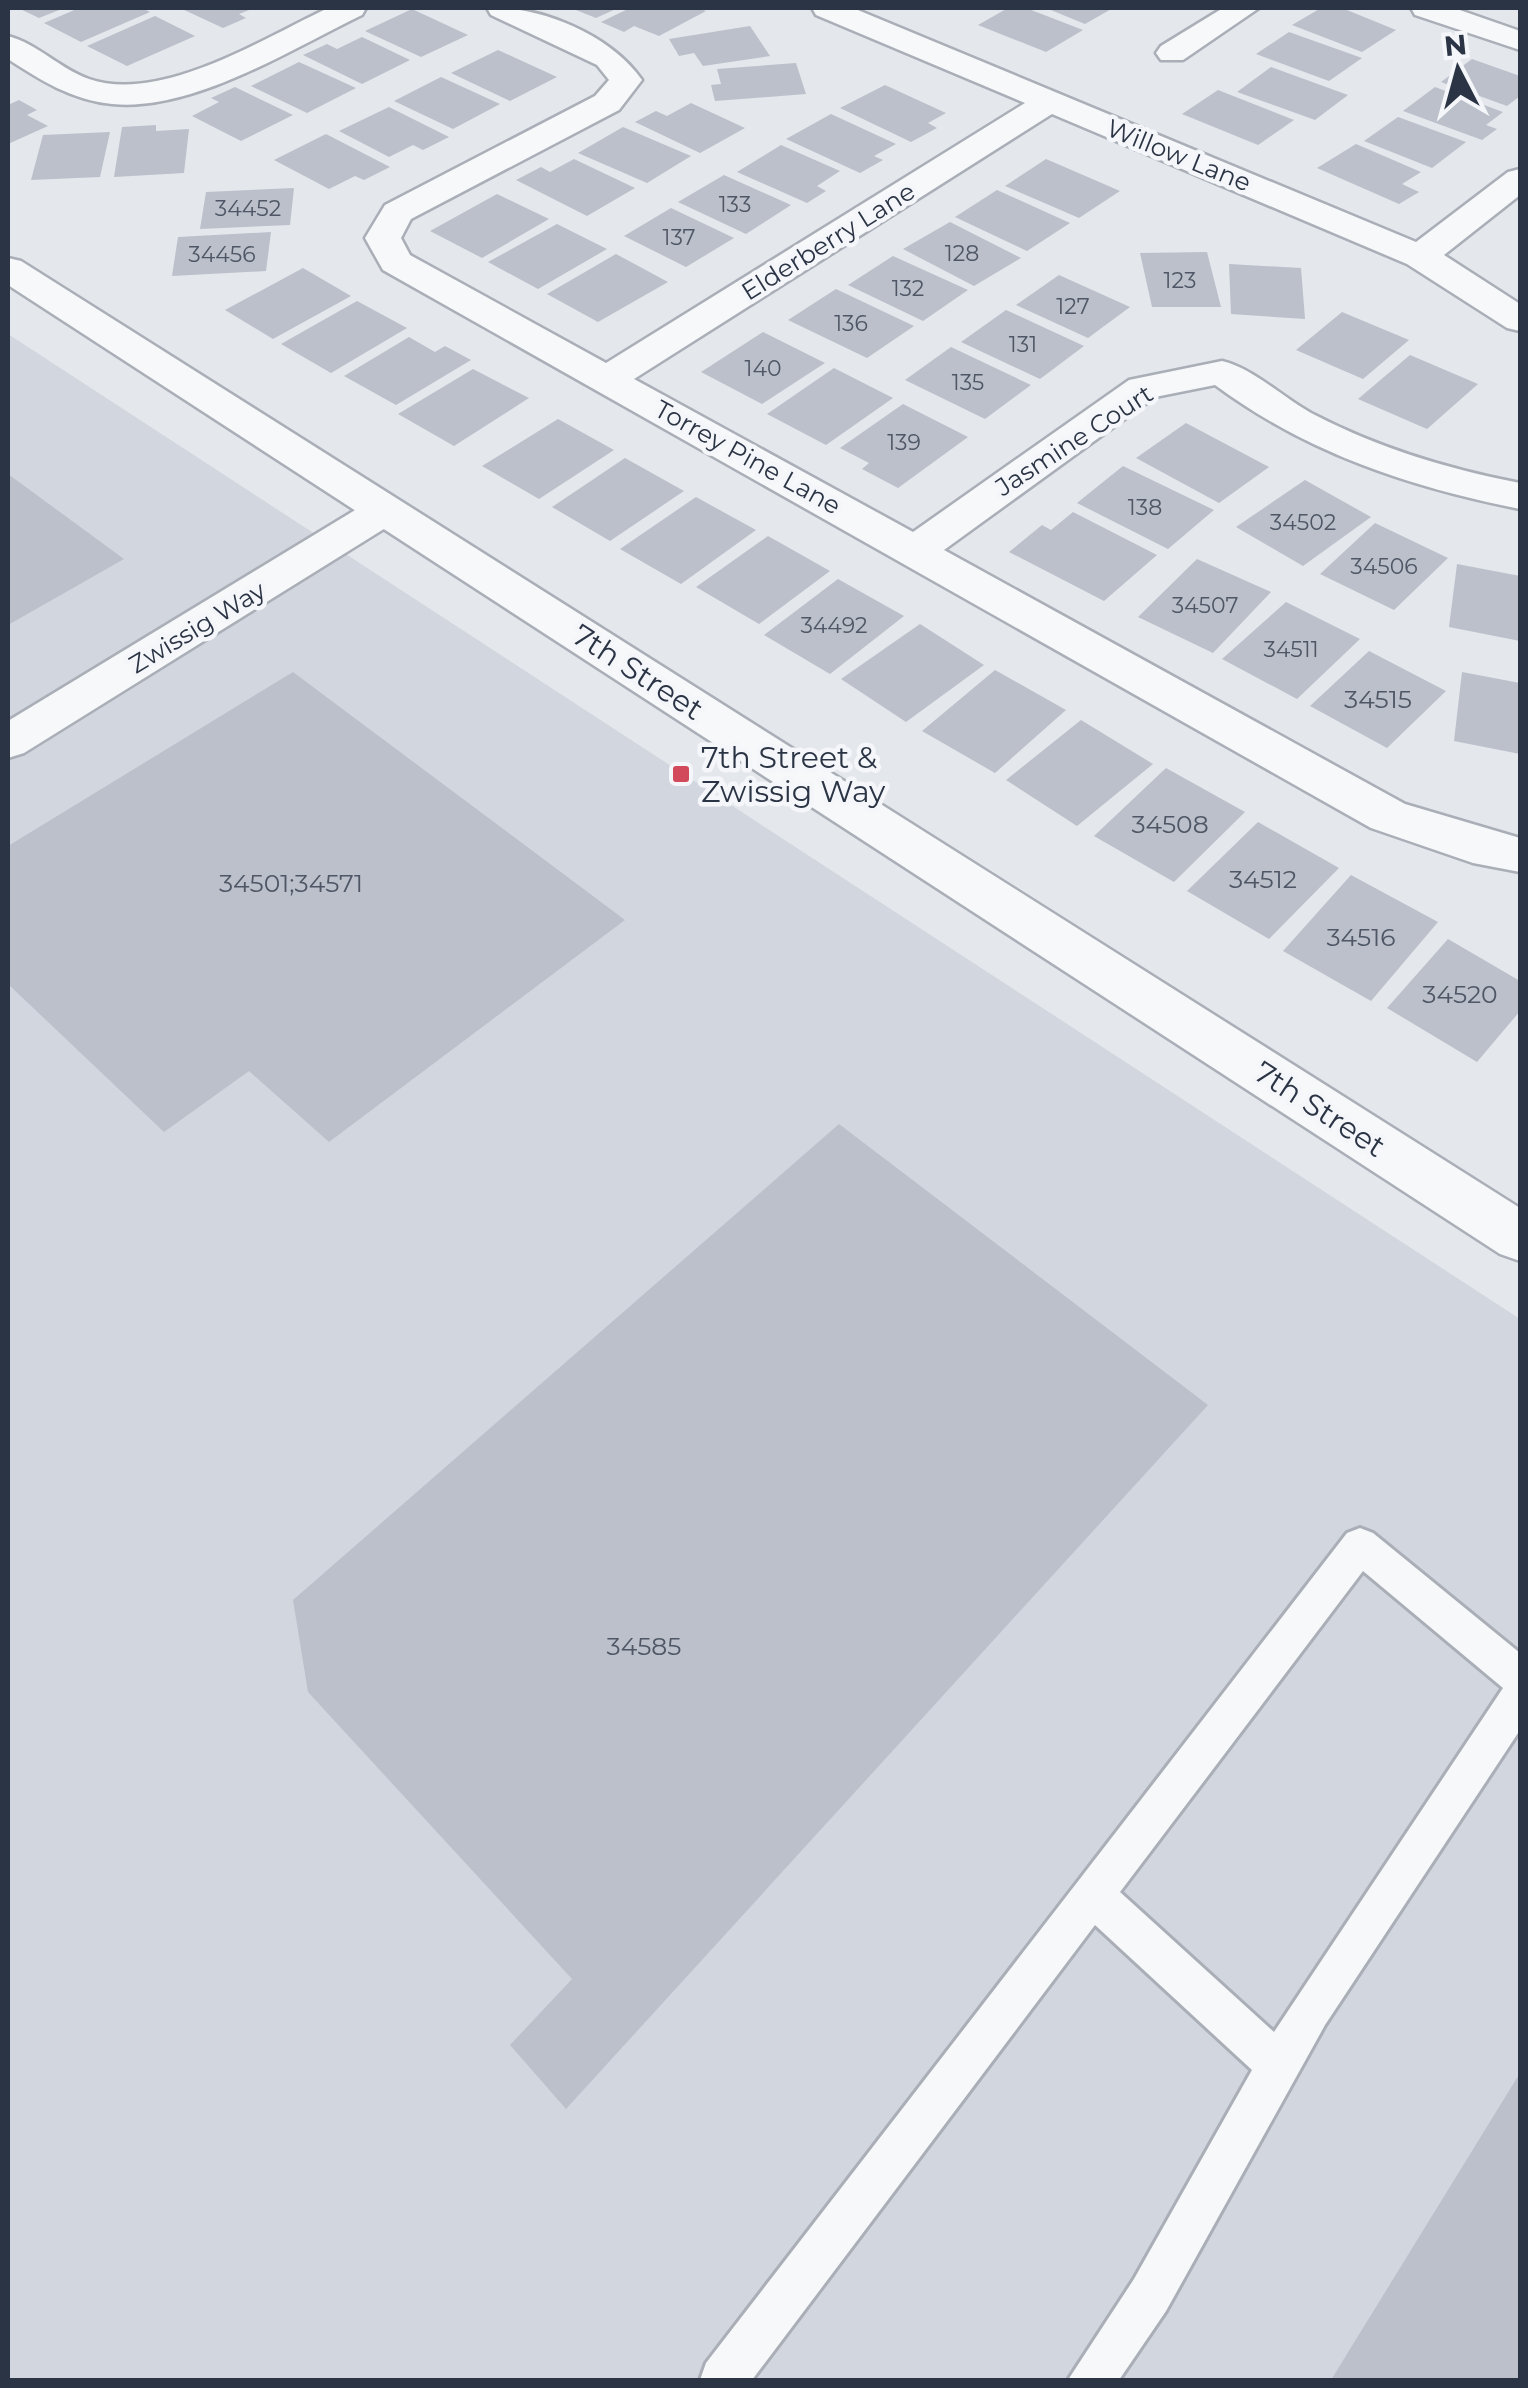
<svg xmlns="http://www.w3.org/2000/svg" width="1528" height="2388" font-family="Montserrat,sans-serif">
<rect width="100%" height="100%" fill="#e4e7ec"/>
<polygon fill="#d2d6de" points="8,334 1520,1319 1520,2380 8,2380"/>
<g fill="#bbc0ca">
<polygon points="18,8 64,8 39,18"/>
<polygon points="79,8 142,8 150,12 81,42 44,23"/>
<polygon points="180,8 254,8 239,14 246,18 223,28"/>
<polygon points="571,8 618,8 596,18"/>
<polygon points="630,8 697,8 706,11 659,36 634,26 624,32 601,22"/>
<polygon points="1008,8 1026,8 1083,30 1046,52 978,25"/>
<polygon points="1046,8 1113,8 1085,24"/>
<polygon points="1321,8 1342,8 1396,30 1362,52 1292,25"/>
<polygon points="412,9 468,35 421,57 365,31"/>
<polygon points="155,16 195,36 127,66 87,46"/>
<polygon points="750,26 770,56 703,66 694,53 679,56 669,39"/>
<polygon points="1289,32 1362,58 1329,81 1256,54"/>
<polygon points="362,37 410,60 362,84 303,55 327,44 337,49"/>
<polygon points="498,50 557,77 510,101 451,73"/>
<polygon points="1472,59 1520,76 1520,96 1507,106 1441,82"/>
<polygon points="299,62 356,88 307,113 251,86"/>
<polygon points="796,63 806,94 715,101 711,85 721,84 717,69"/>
<polygon points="1271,67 1348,95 1315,120 1237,92"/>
<polygon points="441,77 500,104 453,129 394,101"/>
<polygon points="885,85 946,113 928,123 937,128 911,142 840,108"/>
<polygon points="235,87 293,115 241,141 192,116 219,102 211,98"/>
<polygon points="1435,87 1503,112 1486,125 1497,129 1482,140 1403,111"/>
<polygon points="1218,90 1294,120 1258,145 1182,114"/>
<polygon points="19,100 37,110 27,115 48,126 8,144 8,105"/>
<polygon points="691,103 745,128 700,153 635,122 656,111 667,116"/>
<polygon points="389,107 449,137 423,150 413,145 389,157 339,131"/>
<polygon points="831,114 896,144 874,156 883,160 860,173 786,139"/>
<polygon points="1398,117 1466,142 1432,168 1364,141"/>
<polygon points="156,125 156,131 189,129 184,173 114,177 122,127"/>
<polygon points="623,127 691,156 647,183 578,153"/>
<polygon points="110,132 100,177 31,180 43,135"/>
<polygon points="326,134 390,167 364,180 355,176 329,189 274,160"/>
<polygon points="1356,144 1421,172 1402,184 1419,192 1399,204 1317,168"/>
<polygon points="781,145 840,171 817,186 826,191 807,203 737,172"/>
<polygon points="574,159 635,188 587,216 516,180 541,167 550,172"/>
<polygon points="1046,159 1120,191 1079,218 1005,186"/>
<polygon points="724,175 791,205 746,234 678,202"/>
<polygon points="294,188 290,225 200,229 206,192"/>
<polygon points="997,190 1070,223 1027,251 955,217"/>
<polygon points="497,194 549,219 482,258 430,231"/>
<polygon points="671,208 734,238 686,267 624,236"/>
<polygon points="950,222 1021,258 974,286 903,249"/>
<polygon points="557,224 607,249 538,289 488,262"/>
<polygon points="271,232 266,271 172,276 178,237"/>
<polygon points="1207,252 1221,307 1152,307 1140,253"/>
<polygon points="616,254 668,282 598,322 547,294"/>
<polygon points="893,256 968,290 923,321 848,285"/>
<polygon points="1229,264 1301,268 1305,319 1231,314"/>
<polygon points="303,268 351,296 273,339 225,310"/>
<polygon points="1059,275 1130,307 1088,338 1016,305"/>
<polygon points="836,289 914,326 867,358 788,320"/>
<polygon points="357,301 407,328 331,373 281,344"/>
<polygon points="1006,310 1084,346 1040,379 961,342"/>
<polygon points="1342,312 1409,340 1363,379 1296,350"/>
<polygon points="763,332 825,363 762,404 701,372"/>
<polygon points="409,337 435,352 445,346 471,360 396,405 344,376"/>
<polygon points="951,347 1031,385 985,419 905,380"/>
<polygon points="1410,355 1478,384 1427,429 1358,399"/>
<polygon points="834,368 893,398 826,445 767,414"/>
<polygon points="473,369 529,398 454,446 398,414"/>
<polygon points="903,404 968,437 898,488 862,469 869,463 840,448"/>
<polygon points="558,419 614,450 539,499 482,466"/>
<polygon points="1186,423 1269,467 1219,503 1136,458"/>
<polygon points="625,458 684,491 610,541 552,507"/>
<polygon points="1123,466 1214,510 1168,549 1077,503"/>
<polygon points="8,474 124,559 8,625"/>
<polygon points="1305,480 1371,517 1303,566 1236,527"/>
<polygon points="696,497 756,530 681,584 620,549"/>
<polygon points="1073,512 1157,555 1104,601 1009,552 1042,525 1051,530"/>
<polygon points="1375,523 1448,558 1394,610 1320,574"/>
<polygon points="768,536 830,571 759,624 696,587"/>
<polygon points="1197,559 1271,592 1213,653 1138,617"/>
<polygon points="1457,564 1520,576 1520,641 1449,627"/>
<polygon points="838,579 904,616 830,674 764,635"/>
<polygon points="1286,602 1360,639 1297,699 1222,659"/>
<polygon points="920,624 984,665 906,722 841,679"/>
<polygon points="1369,651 1446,691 1387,748 1310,706"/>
<polygon points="995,670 1066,710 995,773 922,731"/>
<polygon points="293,672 625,920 329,1142 249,1071 164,1132 8,984 8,846"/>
<polygon points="1462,672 1520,683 1520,754 1454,741"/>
<polygon points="1081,720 1153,764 1077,826 1006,780"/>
<polygon points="1166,768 1245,812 1174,882 1094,836"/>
<polygon points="1258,822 1339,868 1269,939 1187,891"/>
<polygon points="1351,875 1438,922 1371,1001 1283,951"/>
<polygon points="1448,939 1520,981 1520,1011 1477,1062 1387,1008"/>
<polygon points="839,1124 1208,1405 566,2109 510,2045 572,1979 308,1692 293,1600"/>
<polygon points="1520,2073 1520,2380 1331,2380"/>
</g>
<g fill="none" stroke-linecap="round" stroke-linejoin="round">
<g stroke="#a9aeb7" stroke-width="6">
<path id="service" d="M1360 1528 1373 1533 1520 1653V1730L1325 2025 1166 2311 1119 2380H1068L1134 2279 1252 2070 1095 1925 752 2380H700L706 2363 1347 1533ZM1363 1571 1503 1688 1274 2032 1120 1892Z"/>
</g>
<g stroke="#a9aeb7" stroke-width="5">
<g id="minor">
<path d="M328 8H366L362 15C291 49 193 112 112 104 72 100 40 80 8 59V36C38 44 60 69 89 79 161 104 264 38 328 8Z"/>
<path d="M487 8C540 5 611 35 642 80L619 110 411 219 401 238 410 255 606 363 1025 103 816 15 812 8H853L1416 242 1508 172 1520 169V195L1444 255 1520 304V331L1507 328 1407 264 1052 114 634 379 913 532 1129 380 1222 361C1255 369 1284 399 1315 415 1381 449 1448 469 1520 483V509C1409 487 1307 453 1215 385L1155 397 944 550 1405 804 1520 838V872L1473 863 1371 828 383 270 365 238 385 205 595 96 609 80 597 65 491 15Z"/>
<polygon points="1223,8 1259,8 1183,60 1161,60 1156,53 1161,46"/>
<polygon points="1411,8 1454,8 1520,31 1520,50 1415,15"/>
<polygon points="385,497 400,501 406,510 400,519 24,753 8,758 8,721 370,501"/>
</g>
</g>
<g stroke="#a9aeb7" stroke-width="5">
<polygon id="tertiary" points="8,258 21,261 1520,1208 1520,1261 1500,1254 8,285"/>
</g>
<use href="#service" fill="#f7f8fa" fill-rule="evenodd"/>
<use href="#minor" fill="#f7f8fa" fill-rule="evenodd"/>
<use href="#tertiary" fill="#f7f8fa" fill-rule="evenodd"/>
</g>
<rect fill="#d1495b" stroke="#f4f6f9" stroke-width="4" x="671" y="764" width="20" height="20" rx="5"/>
<g text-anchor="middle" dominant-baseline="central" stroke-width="9" stroke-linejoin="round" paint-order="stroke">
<g font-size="22" fill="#4f5766">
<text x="735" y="204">133</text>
<text x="248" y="208">34452</text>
<text x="679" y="237">137</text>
<text x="962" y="253">128</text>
<text x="222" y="254">34456</text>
<text x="1180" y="280">123</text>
<text x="908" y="288">132</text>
<text x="1073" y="306">127</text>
<text x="851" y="323">136</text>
<text x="1023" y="344">131</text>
<text x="763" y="368">140</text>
<text x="968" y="382">135</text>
<text x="904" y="442">139</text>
<text x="1145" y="507">138</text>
<text x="1303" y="522">34502</text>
<text x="1384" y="566">34506</text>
<text x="1205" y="605">34507</text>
<text x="834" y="625">34492</text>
<text x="1291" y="649">34511</text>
</g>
<g font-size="25" fill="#2b3445" stroke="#f4f6f9">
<text transform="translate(1179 155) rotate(22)">Willow Lane</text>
<text transform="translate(828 241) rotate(-32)">Elderberry Lane</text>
<text transform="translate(1074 440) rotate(-33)">Jasmine Court</text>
<text transform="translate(748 457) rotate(29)">Torrey Pine Lane</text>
<text transform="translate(197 627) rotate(-31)">Zwissig Way</text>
</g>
<g font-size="25" fill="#4f5766">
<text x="1378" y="699">34515</text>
<text x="1170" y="824">34508</text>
<text x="1263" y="879">34512</text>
<text x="291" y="883">34501;34571</text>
<text x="1361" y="937">34516</text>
<text x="1460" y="994">34520</text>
<text x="644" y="1646">34585</text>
</g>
<g font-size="30" fill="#2b3445" stroke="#f4f6f9">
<text transform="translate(638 672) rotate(33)">7th Street</text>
<text transform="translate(1320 1109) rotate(33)">7th Street</text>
</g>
<g font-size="30" fill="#2b3445" stroke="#f4f6f9" text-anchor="start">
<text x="701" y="757">7th Street &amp;<tspan x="701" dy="34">Zwissig Way</tspan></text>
</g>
</g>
<rect width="1528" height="2388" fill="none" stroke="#2b3445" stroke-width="20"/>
<g transform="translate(1458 70) rotate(354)" stroke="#f4f6f9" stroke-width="8" paint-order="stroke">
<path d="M0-8L18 38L0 25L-18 38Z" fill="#2b3445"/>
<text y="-15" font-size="28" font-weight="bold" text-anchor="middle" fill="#2b3445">N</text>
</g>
</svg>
